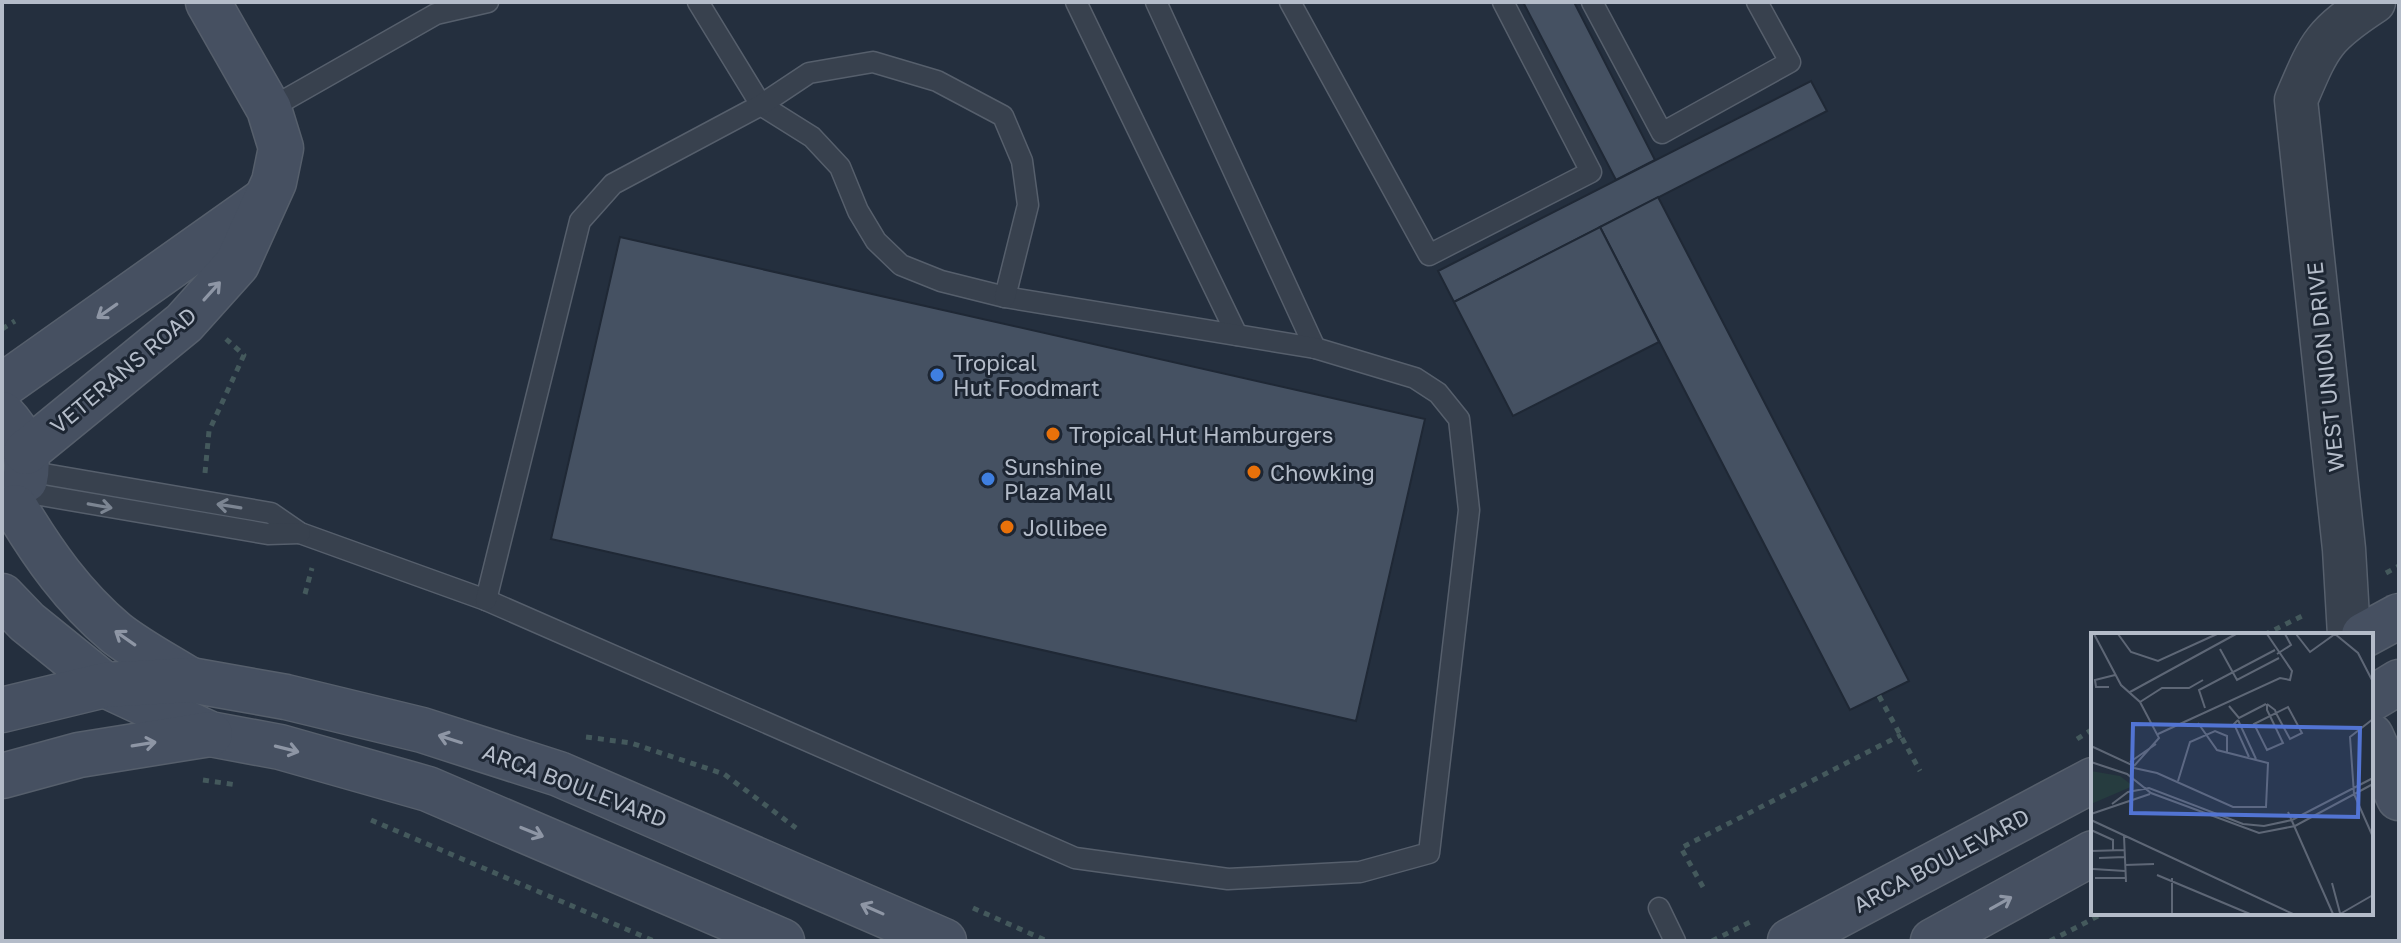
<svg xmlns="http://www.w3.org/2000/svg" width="2401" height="943" font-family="'Golos Text',sans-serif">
<rect width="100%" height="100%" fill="#242f3e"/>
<g fill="#455162" stroke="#1f2835" stroke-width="2">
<polygon points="1523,2 1574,2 1655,160 1616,180"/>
<polygon points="1811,81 1827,111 1454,302 1438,271"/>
<polygon points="1658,197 1909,681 1850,710 1600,227"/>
<polygon points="1600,227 1659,342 1513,416 1454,302"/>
<polygon points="620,237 1425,419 1356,721 551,539"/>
</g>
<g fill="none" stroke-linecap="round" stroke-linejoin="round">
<g stroke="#565f6c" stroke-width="23">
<g id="lane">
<polyline points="1076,2 1237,335"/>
<polyline points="1156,2 1315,348"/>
<polyline points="1290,2 1429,255 1591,172 1503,2"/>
<polyline points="1592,2 1662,133 1790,62 1757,2"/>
<polyline points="269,109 436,14 488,2"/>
<polyline points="27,471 271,513 300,533 486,600 1075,858 1228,879 1360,872 1429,853 1469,510 1459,419 1438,393 1415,378 1315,348 1005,297 941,281 901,265 876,241 858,211 840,167 812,137 761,105 698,2"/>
<polyline points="23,492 268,534 300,533"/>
<polyline points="486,600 580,221 613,184 761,105 809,73 873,62 937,81 1003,116 1022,161 1028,205 1005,297"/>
<polyline points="1659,908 1675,941"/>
</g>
</g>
<g stroke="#565f6c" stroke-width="45">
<path id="street" d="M2349 635 2344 549 2296 100C2320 44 2322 36 2374 2"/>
</g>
<g stroke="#565f6c" stroke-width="47">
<g id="secondary">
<polyline points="2,386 262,202"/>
<path d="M2 414C20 433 31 453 25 480"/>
<polyline points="26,452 184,323 237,264 274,182 281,148 269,109 208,2"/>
<path d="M15 507C43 554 73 597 116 633 139 651 166 665 190 680"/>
<polyline points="2,596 27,622 105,685 210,734 280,747 428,789 782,941"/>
<polyline points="2364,635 2399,616"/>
<polyline points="2371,699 2399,682"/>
<polyline points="2,710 105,685 190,680 286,697 422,730 559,774 944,941"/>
<polyline points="2371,736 2399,798"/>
<polyline points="2,776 79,755 210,734"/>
<polyline points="1790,941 2093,780"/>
<polyline points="1933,941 2093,853"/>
</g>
</g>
<g stroke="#44595c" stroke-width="5" stroke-dasharray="6 6" stroke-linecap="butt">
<polyline points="2,329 15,321"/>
<polyline points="205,473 209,431 244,355 226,339"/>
<polyline points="2386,573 2399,566"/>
<polyline points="305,594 312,568"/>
<polyline points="2264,635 2306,614"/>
<polyline points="1879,696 1920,771"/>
<polyline points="586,737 631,743 724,774 796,828"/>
<polyline points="2077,739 2093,729"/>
<polyline points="203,780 237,785"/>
<polyline points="371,820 654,941"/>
<polyline points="1703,887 1681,848 1901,735"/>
<polyline points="973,908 1047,941"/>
<polyline points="1712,941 1754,920"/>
<polyline points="2050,941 2104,913"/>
</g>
<use href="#lane" stroke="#38414e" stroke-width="20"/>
<use href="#street" stroke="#38414e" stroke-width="42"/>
<use href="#secondary" stroke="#465061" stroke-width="44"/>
</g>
<defs><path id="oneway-shaft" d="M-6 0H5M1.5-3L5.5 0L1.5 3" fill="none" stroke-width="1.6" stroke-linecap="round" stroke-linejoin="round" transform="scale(2)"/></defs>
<g stroke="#8e96a5">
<use href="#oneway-shaft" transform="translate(212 291) rotate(-48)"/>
<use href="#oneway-shaft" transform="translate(107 311) rotate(145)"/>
<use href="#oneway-shaft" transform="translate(125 638) rotate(-145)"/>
<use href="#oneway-shaft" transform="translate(450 739) rotate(-162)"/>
<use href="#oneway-shaft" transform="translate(144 744) rotate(-9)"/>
<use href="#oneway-shaft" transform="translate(287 749) rotate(14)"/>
<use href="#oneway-shaft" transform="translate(532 832) rotate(22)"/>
<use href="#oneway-shaft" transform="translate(2001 903) rotate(-29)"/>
<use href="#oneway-shaft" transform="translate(872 909) rotate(-156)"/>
</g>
<g stroke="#7c8592">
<use href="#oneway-shaft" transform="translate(100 506) rotate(10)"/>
<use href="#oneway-shaft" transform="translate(229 506) rotate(-171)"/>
</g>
<g fill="#3f7fe0" stroke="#1d2633" stroke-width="3">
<circle cx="937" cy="375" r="8"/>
<circle cx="988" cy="479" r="8"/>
</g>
<g fill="#e8710a" stroke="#1d2633" stroke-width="3">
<circle cx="1053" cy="434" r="8"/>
<circle cx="1254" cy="472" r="8"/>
<circle cx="1007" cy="527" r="8"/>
</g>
<g text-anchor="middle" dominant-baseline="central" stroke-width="6" stroke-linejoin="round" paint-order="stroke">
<g font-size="22" fill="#b4bcc9" stroke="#1d2633" text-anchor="start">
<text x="953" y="362">Tropical<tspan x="953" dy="25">Hut Foodmart</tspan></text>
<text x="1069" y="434">Tropical Hut Hamburgers</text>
<text x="1004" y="466">Sunshine<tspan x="1004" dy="25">Plaza Mall</tspan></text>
<text x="1270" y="472">Chowking</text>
<text x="1023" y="527">Jollibee</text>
</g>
<g font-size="22" fill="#b4bcc9" stroke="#1d2633">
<text transform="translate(2325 367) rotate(-96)">WEST UNION DRIVE</text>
<text transform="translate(123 370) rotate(-40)">VETERANS ROAD</text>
<text transform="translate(575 785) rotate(21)">ARCA BOULEVARD</text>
<text transform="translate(1941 860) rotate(-28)">ARCA BOULEVARD</text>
</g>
</g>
<g transform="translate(2091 633)">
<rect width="282" height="282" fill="#242f3e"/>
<path d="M0 138 29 143 42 153 0 171Z" fill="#263c3f"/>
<path fill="none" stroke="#5e6776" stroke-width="2" d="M3 1 30 52 49 69 68 105 43 133M27 1 40 19 67 28 126 1M205 1 219 19 244 1 267 20 282 49M129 16 146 47 188 25M186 21 200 12 194 1M18 54H5L4 47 24 42M39 59 145 1M49 69 71 55H98L112 47M176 71V77L179 83 192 110 176 117 163 91 197 74 211 100 199 106 185 80 184 77 176 71M138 73 148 85 175 71M114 75 108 57 184 17M282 86 259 104 263 161 282 204M147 87 143 91 158 124M147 87 165 126M67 101 189 45 199 47 201 38 176 1M0 113 43 133M0 129 36 141 60 160 168 200 204 193 282 151M39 129 65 111M43 135 66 140 142 174H175L177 130 126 117 107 90M87 148 99 109 124 98 136 103V120M21 171 37 159 58 155 152 191 173 193 201 187 282 145M197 179 242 281M0 181 59 161M0 187 202 281M0 197 22 207V218M33 203 35 249M0 218 34 217M8 225 34 224M34 232 63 231M2 236 34 238M66 242 159 281M4 245H34M81 245V281M241 250 249 280M249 281 282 262"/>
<path fill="#5274d3" fill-opacity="0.15" stroke="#5274d3" stroke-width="4" d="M42 91 269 95 267 184 40 180Z"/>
<rect width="282" height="282" fill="none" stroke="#b4bcc9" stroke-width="4"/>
</g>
<rect width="2401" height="943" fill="none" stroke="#b4bcc9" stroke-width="8"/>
</svg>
